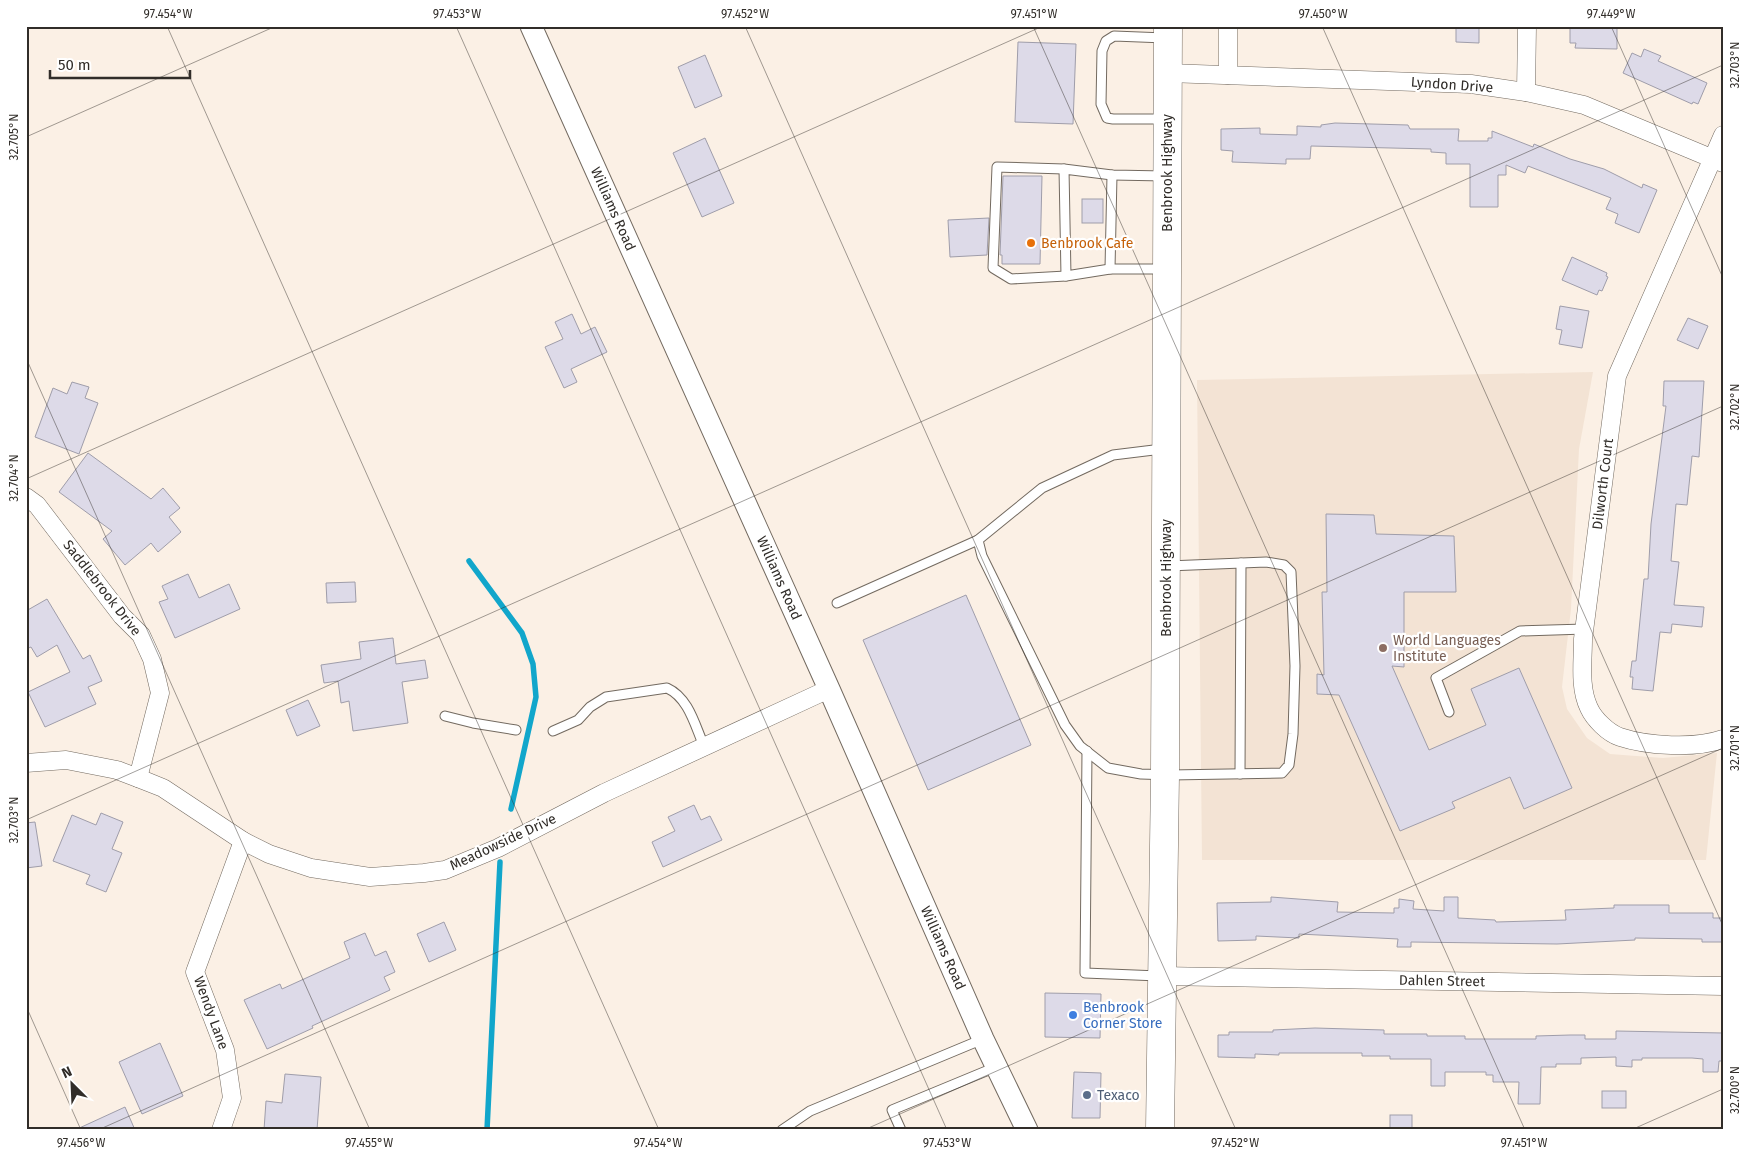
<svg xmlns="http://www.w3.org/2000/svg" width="1749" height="1156" font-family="'Fira Sans',sans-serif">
<rect width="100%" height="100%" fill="#fbf0e5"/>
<polygon fill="#f3e3d4" points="1593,372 1579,449 1571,609 1562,687 1567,709 1587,738 1610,754 1663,758 1717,753 1706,860 1202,860 1197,380"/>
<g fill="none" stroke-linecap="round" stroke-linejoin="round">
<g stroke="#11a6cb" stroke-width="5.5">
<polyline points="469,561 522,633 533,664 536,697 511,809"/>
<polyline points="487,1130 500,862"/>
</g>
</g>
<g fill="#dddae8" stroke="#9f9daa">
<polygon points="1456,26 1479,26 1479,43 1456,42"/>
<polygon points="1575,26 1617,26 1617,49 1575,48 1576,43 1570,43 1570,27"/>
<polygon points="1018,42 1076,44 1073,124 1015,122"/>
<polygon points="1644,49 1661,56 1658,61 1707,83 1698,104 1693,102 1692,104 1623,73 1632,53 1641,57"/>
<polygon points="705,55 722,96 695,108 678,67"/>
<polygon points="1335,123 1408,125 1410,129 1459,129 1458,141 1488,141 1488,138 1492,138 1492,131 1533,147 1534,144 1570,159 1604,169 1642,188 1643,184 1657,190 1639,233 1615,223 1618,214 1606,209 1611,198 1528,166 1525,173 1506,165 1506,175 1498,175 1498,207 1470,207 1470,164 1446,164 1446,153 1431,152 1431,149 1311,146 1310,159 1286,159 1286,164 1232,162 1233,151 1221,150 1221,129 1260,128 1260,134 1297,135 1297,126 1321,127 1321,125"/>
<polygon points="705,138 734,203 702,217 673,153"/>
<polygon points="1003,176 1042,176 1040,264 1002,264 1002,255 1000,255"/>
<rect x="1082" y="199" width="21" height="24"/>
<polygon points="989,218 987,255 950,257 948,220"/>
<polygon points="1572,257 1607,273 1606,276 1608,277 1602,291 1599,290 1597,295 1562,280"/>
<polygon points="1560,306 1589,311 1582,348 1559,344 1562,330 1556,329"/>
<polygon points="572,314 581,334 595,327 607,352 571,369 577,382 564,388 545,347 563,339 555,322"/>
<polygon points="1688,318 1708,326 1698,349 1677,340"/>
<polygon points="1664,381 1704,381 1699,457 1692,456 1687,505 1676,504 1671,561 1679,562 1674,605 1704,607 1702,627 1672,624 1671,633 1660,632 1653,691 1632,689 1633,677 1630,677 1632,661 1636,661 1644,579 1648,579 1651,524 1666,406 1663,406"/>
<polygon points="72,382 89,387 85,398 98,403 79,454 35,437 53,388 67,394"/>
<polygon points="88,453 151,499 163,488 180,508 169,517 181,532 158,552 151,543 125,565 103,539 112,531 59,492"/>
<polygon points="1326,514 1374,515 1376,534 1454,536 1456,592 1404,592 1404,667 1392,666 1429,750 1486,725 1471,689 1519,668 1572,788 1524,809 1510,777 1452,802 1455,808 1400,831 1339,695 1317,694 1317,674 1324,675 1322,592 1327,592"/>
<polygon points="188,574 199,598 229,584 240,609 175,638 159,602 168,599 162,586"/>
<polygon points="355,582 356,602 327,603 326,583"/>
<polygon points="966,595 1031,745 928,790 863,640"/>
<polygon points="47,599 83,659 90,655 102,681 88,687 96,704 45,727 28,692 70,672 57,645 37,657 31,647 26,649 26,611"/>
<polygon points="393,638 396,664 425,660 428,678 402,682 408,723 353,731 349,701 341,703 338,681 324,683 321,665 361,659 359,642"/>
<polygon points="308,700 320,726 297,736 286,710"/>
<polygon points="694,805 701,820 710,816 722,840 663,867 652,842 675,831 668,817"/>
<polygon points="101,813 123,822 112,849 122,853 106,892 86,884 90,875 53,861 72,815 96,825"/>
<polygon points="35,822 42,866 26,868 26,823"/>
<polygon points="1271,897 1338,902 1337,912 1394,913 1394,908 1399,908 1399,899 1414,901 1413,909 1444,911 1444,897 1458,897 1458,918 1495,920 1496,922 1566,920 1565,910 1614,908 1614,905 1669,905 1669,913 1713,913 1713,918 1723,918 1723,942 1702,942 1702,939 1635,938 1635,940 1557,944 1411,942 1411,947 1397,947 1398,939 1299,934 1299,938 1256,936 1256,940 1218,941 1217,903 1271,902"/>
<polygon points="444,922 456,950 429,962 417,934"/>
<polygon points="365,933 375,956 386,951 395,972 384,977 390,990 312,1026 313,1028 267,1049 244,1000 280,984 282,989 350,958 344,942"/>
<polygon points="1045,993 1101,994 1100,1038 1045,1037"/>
<polygon points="1315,1028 1384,1030 1384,1034 1427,1034 1427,1036 1465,1036 1465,1039 1536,1039 1536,1036 1570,1035 1585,1035 1585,1039 1616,1039 1616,1031 1723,1033 1723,1061 1719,1061 1718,1072 1703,1072 1703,1059 1692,1058 1642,1058 1642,1060 1632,1060 1632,1067 1616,1066 1616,1057 1581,1058 1581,1064 1556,1064 1556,1067 1541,1067 1540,1104 1518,1104 1519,1082 1493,1082 1493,1075 1486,1075 1486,1072 1445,1072 1445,1086 1431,1086 1431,1059 1390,1059 1390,1056 1362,1056 1362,1053 1279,1053 1279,1055 1255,1054 1255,1058 1218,1057 1218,1035 1229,1035 1229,1032 1273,1032 1273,1030"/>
<polygon points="160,1043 183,1096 142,1114 119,1062"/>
<polygon points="1074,1072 1101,1073 1100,1118 1072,1118"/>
<polygon points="285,1074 321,1077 317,1130 264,1130 266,1101 282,1103"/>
<rect x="1602" y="1091" width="24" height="17"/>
<polygon points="125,1107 135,1130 75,1130"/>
<rect x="1390" y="1115" width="22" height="15"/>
</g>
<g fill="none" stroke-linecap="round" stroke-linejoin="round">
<g stroke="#736a60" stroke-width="11">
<g id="service">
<polyline points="1165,38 1114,36 1106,41 1102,51 1101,104 1107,118 1113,119 1165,119"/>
<polyline points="1064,169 997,167 993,268 1011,279 1066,276"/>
<polyline points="1110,269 1112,175"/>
<polyline points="1164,269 1110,269 1066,276 1064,169 1112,175 1165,176"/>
<polyline points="1162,449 1113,455 1042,488 978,540 982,556 1065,725 1080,746 1108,768 1141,774 1170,775 1282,773 1289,765 1293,734 1295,666 1291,572 1284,565 1266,562 1168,566"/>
<polyline points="837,603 978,540"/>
<polyline points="1449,712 1436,678 1520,631 1585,629"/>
<polyline points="445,716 473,723 516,730"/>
<path d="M553 731 578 720 590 707 606 697 667 688C689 698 695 726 704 746"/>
<polyline points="1087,751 1085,973 1159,976"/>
<polyline points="1240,774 1241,563"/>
<polyline points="782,1130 810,1111 983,1039"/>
<polyline points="901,1130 892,1110 996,1067"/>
</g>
</g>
<g stroke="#736a60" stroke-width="19">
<g id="minor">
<polyline points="1168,73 1471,84 1526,92 1584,105 1723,163"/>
<polyline points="1228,75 1228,26"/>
<polyline points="1526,92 1527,26"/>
<path d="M1723 135 1617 376 1583 639C1583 662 1579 687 1589 708 1594 719 1608 733 1620 737 1647 746 1695 749 1723 739"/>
<polyline points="26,497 37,505 122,616 141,635 152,659 160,693 138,778"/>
<polyline points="26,763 66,760 117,770 138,778 163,788 243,841 269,854 311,868 370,877 424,873 445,870 498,848 604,793 829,689"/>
<polyline points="1161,976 1723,986"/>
<polyline points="221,1130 232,1098 225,1050 195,972 243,841"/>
</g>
</g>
<g stroke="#736a60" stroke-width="23">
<polyline id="tertiary" points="531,26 829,689 983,1039 1027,1130"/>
</g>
<g stroke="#736a60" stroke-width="29">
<polyline id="primary" points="1160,1130 1165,775 1168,26"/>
</g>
<use href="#service" stroke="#fff" stroke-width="9"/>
<use href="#minor" stroke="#fff" stroke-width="18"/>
<use href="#tertiary" stroke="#fff" stroke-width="21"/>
<use href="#primary" stroke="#fff" stroke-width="28"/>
</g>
<path fill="none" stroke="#312d29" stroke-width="1" stroke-opacity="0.45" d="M167 26 659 1130M456 26 947 1130M745 26 1236 1130M1033 26 1525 1130M1322 26 1723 926M1611 26 1723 278M26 137 276 26M26 358 370 1130M26 479 1043 26M26 820 1723 65M26 1006 81 1130M98 1130 1723 406M864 1130 1723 748M1631 1130 1723 1089"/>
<circle fill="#e8710a" stroke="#fff" stroke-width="2" cx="1031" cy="243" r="5"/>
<circle fill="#8d6e63" stroke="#fff" stroke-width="2" cx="1383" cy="648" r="5"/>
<circle fill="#3f7fe0" stroke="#fff" stroke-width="2" cx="1073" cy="1015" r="5"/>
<circle fill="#5c6f8a" stroke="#fff" stroke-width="2" cx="1087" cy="1095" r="5"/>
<g text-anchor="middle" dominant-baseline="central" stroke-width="4.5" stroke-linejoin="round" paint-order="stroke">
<g font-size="14" fill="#312d29" stroke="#fff">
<text transform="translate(1452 85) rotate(4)">Lyndon Drive</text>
<text transform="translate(1167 173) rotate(-90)">Benbrook Highway</text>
<text transform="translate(613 209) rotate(66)">Williams Road</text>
<text transform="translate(1603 484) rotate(-83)">Dilworth Court</text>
<text transform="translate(779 578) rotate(66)">Williams Road</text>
<text transform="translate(1166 578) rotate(-90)">Benbrook Highway</text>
<text transform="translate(102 588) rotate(52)">Saddlebrook Drive</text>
<text transform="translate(503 842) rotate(-25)">Meadowside Drive</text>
<text transform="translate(943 948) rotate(66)">Williams Road</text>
<text transform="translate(1442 981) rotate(1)">Dahlen Street</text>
<text transform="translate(211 1013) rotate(70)">Wendy Lane</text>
</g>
<g font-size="14" fill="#c56008" stroke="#fff" text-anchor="start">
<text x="1041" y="243">Benbrook Cafe</text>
</g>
<g font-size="14" fill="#785e54" stroke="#fff" text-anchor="start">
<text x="1393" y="640">World Languages<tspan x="1393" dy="16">Institute</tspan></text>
</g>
<g font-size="14" fill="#366cbe" stroke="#fff" text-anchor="start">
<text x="1083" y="1007">Benbrook<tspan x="1083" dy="16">Corner Store</tspan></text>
</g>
<g font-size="14" fill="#4e5e75" stroke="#fff" text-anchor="start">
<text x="1097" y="1095">Texaco</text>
</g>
</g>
<rect width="1749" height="1156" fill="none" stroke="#ffffff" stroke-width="55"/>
<g transform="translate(72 1084) rotate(336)" stroke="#ffffff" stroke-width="4" paint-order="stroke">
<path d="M0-4L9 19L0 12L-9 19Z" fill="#312d29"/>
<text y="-8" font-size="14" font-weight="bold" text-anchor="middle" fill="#312d29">N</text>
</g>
<path d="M50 70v8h140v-8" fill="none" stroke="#312d29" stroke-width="2.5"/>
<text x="58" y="70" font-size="15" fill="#312d29" stroke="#ffffff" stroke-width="4" paint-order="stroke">50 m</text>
<rect x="28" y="28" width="1694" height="1100" fill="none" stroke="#312d29" stroke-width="2"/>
<g font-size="12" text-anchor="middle" fill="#312d29">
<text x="168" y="18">97.454°W</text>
<text x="457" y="18">97.453°W</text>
<text x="745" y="18">97.452°W</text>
<text x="1034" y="18">97.451°W</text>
<text x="1323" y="18">97.450°W</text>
<text x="1611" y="18">97.449°W</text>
<text transform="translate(1735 65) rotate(-90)" y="4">32.703°N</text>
<text transform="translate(14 137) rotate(-90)" y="4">32.705°N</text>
<text transform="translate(1735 407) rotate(-90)" y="4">32.702°N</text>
<text transform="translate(14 478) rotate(-90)" y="4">32.704°N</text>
<text transform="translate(1735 748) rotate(-90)" y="4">32.701°N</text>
<text transform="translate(14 820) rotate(-90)" y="4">32.703°N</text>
<text transform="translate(1735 1090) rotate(-90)" y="4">32.700°N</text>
<text x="81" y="1147">97.456°W</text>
<text x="369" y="1147">97.455°W</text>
<text x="658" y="1147">97.454°W</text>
<text x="947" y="1147">97.453°W</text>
<text x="1235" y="1147">97.452°W</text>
<text x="1524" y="1147">97.451°W</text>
</g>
</svg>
